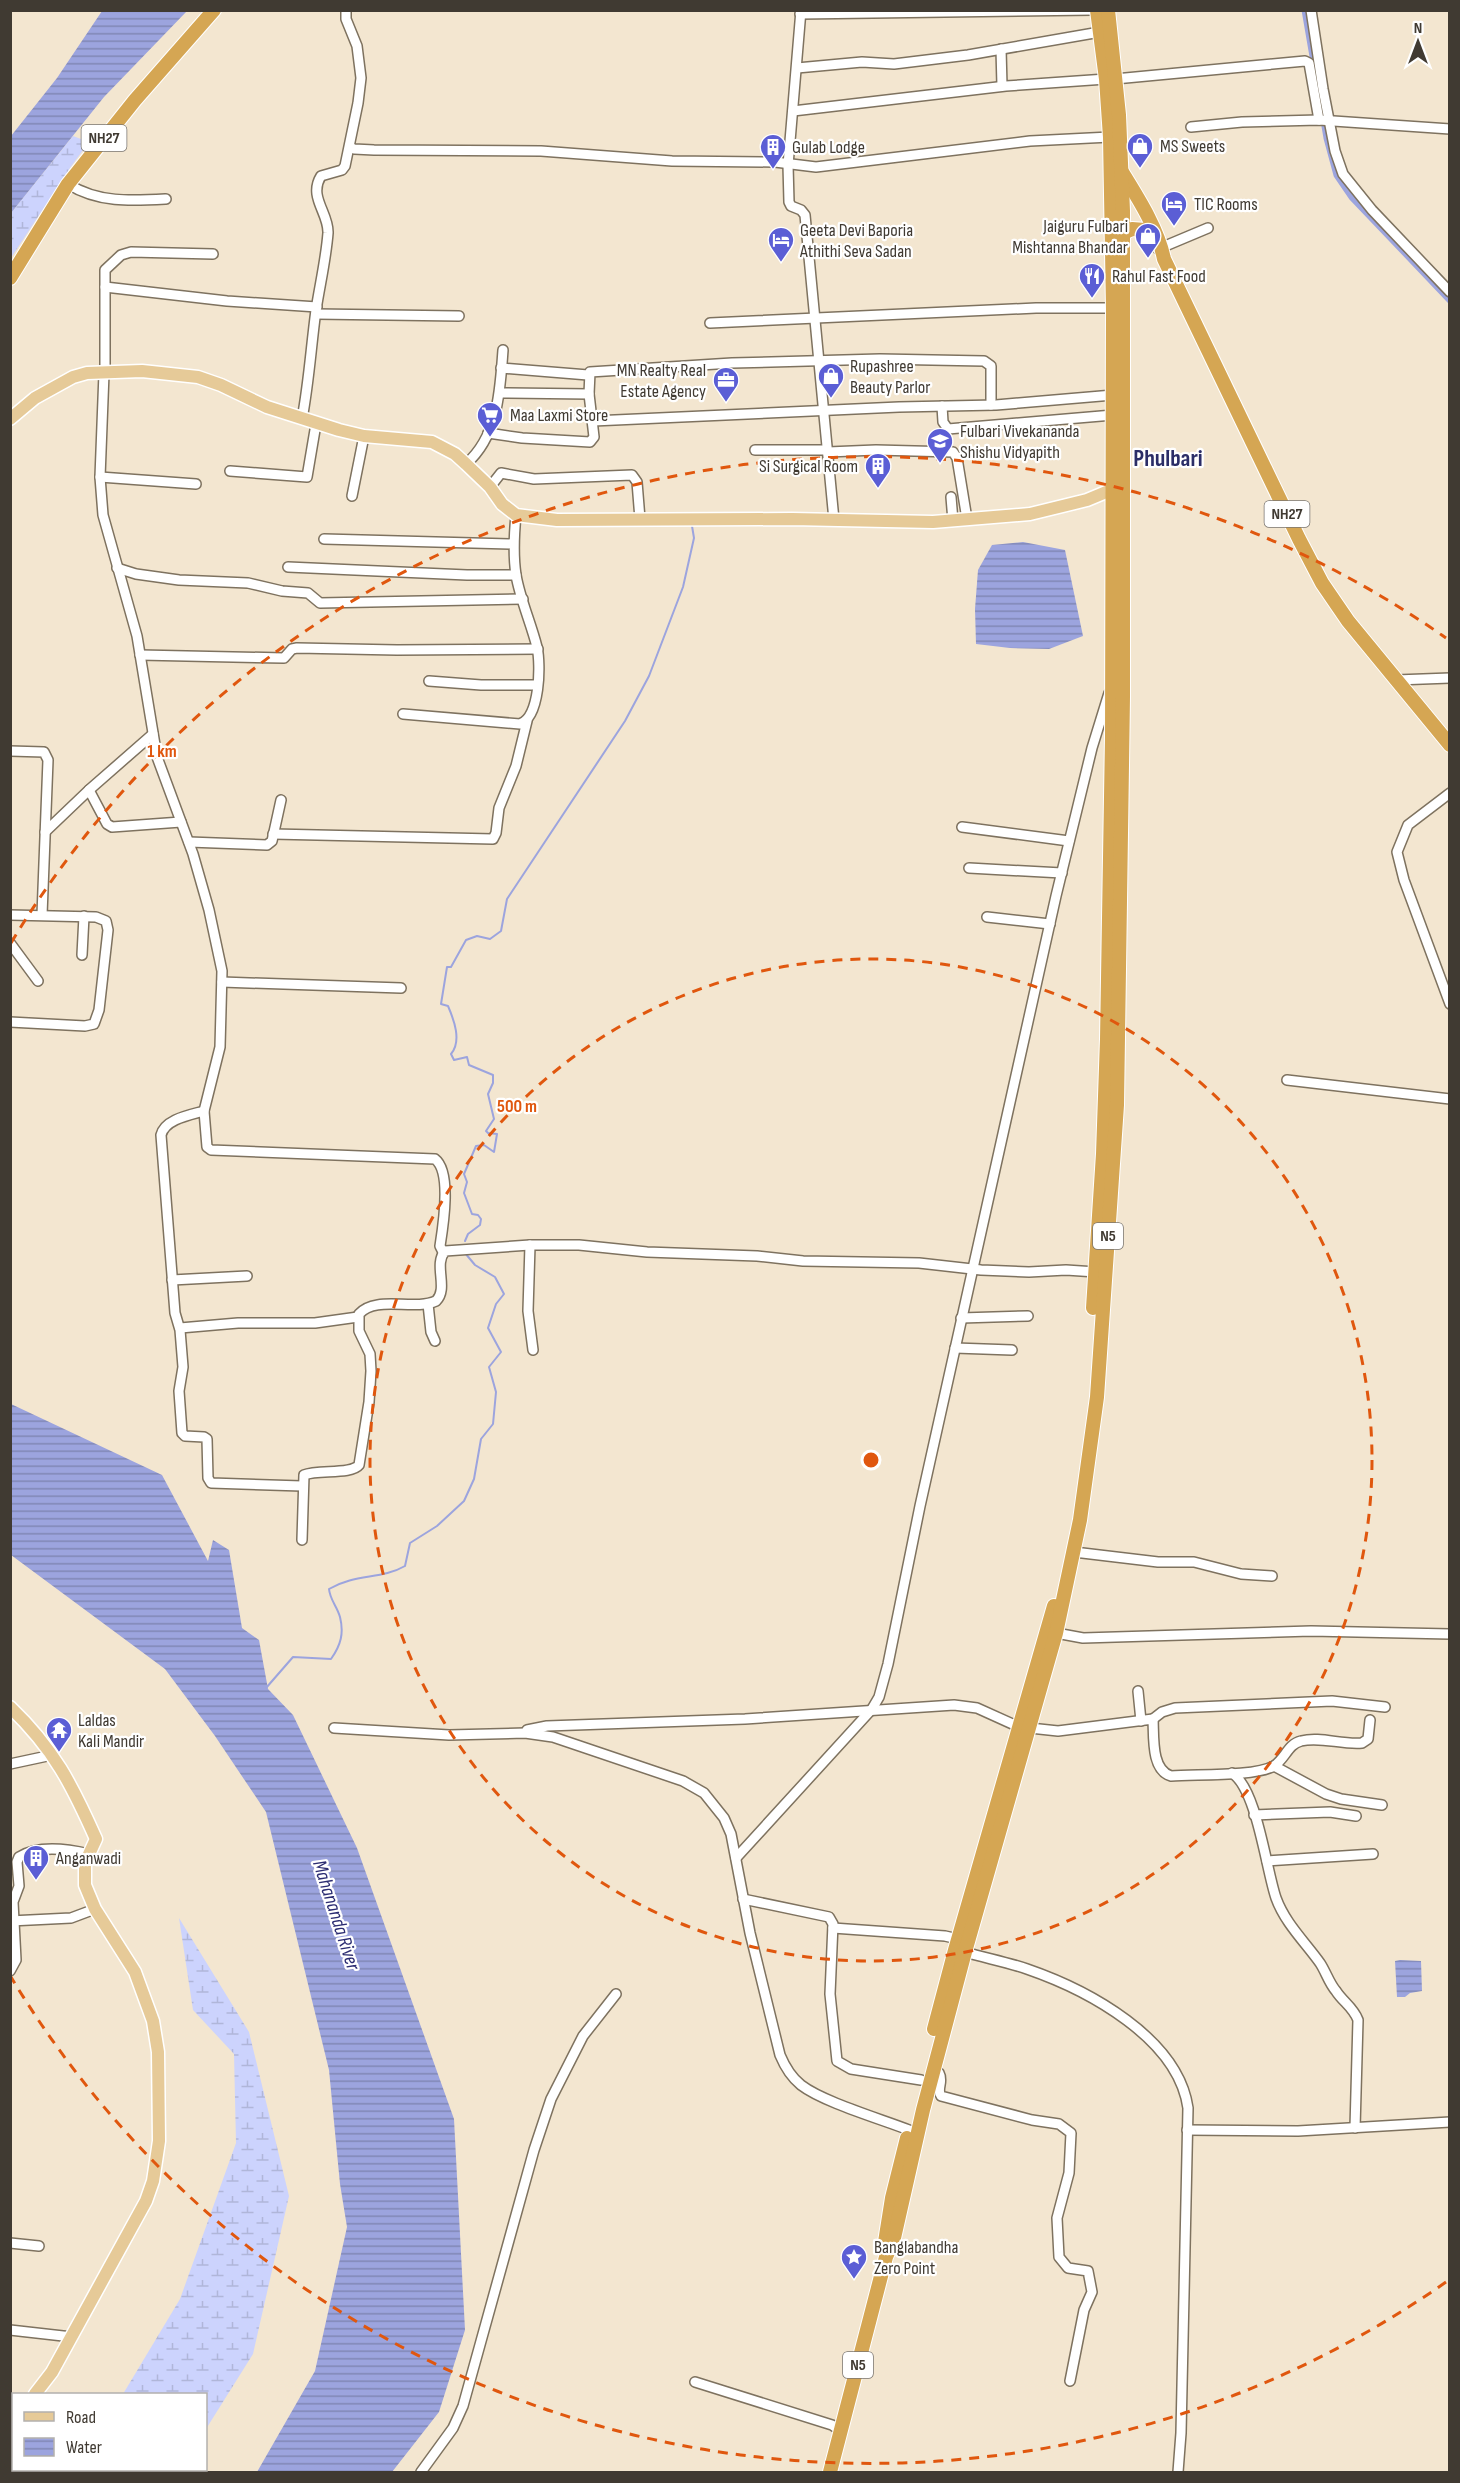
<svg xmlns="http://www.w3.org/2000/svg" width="1460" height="2483" font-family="'Sofia Sans Condensed',sans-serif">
<defs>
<pattern id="wetland-marsh" width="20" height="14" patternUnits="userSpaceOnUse" patternTransform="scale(1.5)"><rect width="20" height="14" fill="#ccd3fd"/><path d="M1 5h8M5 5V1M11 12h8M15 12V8" fill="none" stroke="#b0b6d9"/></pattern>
<pattern id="water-rules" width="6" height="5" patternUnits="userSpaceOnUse" patternTransform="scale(1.5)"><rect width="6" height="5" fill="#9ca4de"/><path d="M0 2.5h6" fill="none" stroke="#8187b5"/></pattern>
</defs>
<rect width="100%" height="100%" fill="#f3e6d0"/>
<g fill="url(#wetland-marsh)">
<polygon points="73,136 89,142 70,168 11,258 11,213"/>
<polygon points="179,1918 249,2032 289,2196 253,2354 206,2429 206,2394 123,2394 180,2299 236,2143 234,2054 193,2010"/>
<polygon points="44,2470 180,2470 178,2472 40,2472"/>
</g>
<g fill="url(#water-rules)">
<polygon points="102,11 187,11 104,97 11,213 11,136 57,78"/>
<polygon points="1023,542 1065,550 1083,636 1049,649 1010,648 976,644 975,609 978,570 992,545"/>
<polygon points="11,1404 162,1475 208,1561 213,1540 229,1550 242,1628 259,1640 268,1689 293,1715 357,1848 454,2119 465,2330 439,2412 392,2472 257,2472 315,2371 347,2227 340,2184 329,2070 266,1812 215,1736 165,1669 11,1555"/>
<polygon points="1400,1960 1421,1961 1422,1991 1410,1993 1405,1997 1397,1997 1395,1961"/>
</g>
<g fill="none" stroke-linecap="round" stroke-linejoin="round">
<g stroke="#9ca4de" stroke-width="2">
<path d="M465 1241 468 1234 480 1225 481 1219 478 1215 472 1214 464 1193 467 1182 464 1174 476 1146 484 1145 494 1152 497 1134 488 1133 486 1131 494 1119 488 1094 493 1083V1075L469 1065 467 1057 454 1060 451 1054C462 1041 454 1020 448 1006L441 1004 447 967H451L466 940 477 936 490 939 501 931 507 899 625 721 649 676 683 587 694 538 692 526"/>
<path d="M266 1688 293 1657 331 1659C341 1645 344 1633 340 1617 337 1606 330 1600 329 1589 356 1573 381 1580 405 1566L410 1543 437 1526 464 1501 474 1479 481 1439 493 1424 496 1392 489 1367 501 1352 488 1328 496 1304 504 1294 495 1277 475 1265 465 1253"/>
</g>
<polyline stroke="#9ca4de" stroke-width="7" points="1305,10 1327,138 1337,175 1352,197 1450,300"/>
<g stroke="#7e725f" stroke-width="12">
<g id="minor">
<polyline points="801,10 788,165 789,202 791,206 801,210 805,215 834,520"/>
<polyline points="1311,10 1323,89 1335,151 1343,174 1372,210 1450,292"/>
<polyline points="800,14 1094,10"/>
<polyline points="1001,49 1002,86"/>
<polyline points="797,68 862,62 894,64 968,55 1100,32"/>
<polyline points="1115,79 1305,61 1309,63 1319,120"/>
<polyline points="793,111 1006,86 1106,79"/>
<polyline points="1191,127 1242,122 1319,120 1450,129"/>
<polyline points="350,147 354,149 374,150 541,151 672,161 775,162 816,167 1030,141 1110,137"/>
<path d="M68 184C98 203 131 201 166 199"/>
<polyline points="1158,249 1208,228"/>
<polyline points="105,287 227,301 317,307"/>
<polyline points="316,314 459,316"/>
<polyline points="710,323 1036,308 1113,308"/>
<polyline points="501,368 588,375"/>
<polyline points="105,372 105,270 121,255 131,252 213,254"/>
<path d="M104 373 100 477 103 515 137 636 157 757 193 854 209 910 222 971 220 1047 204 1111 207 1147 211 1150 435 1159C452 1172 443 1227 440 1246L443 1252"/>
<polyline points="500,393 589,394"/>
<polyline points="942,406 943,422 948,429 1113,415"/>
<path d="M302 419C309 382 311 347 316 310 320 284 326 259 328 233 329 213 308 197 321 176L342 170 345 166 358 103 361 78 357 46 346 19V10"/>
<polyline points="593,421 899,407 996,405 1113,395"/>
<polyline points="488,433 522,438 590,442 594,437 589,394 590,372 732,363 880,359 984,361 991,366 991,405"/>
<polyline points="755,450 827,450"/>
<polyline points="828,452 876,450 953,452 957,458 967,519"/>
<path d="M466 464C499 435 500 389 503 350"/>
<polyline points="230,471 307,477 316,424"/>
<polyline points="100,477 196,484"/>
<polyline points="490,487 501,473 534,479 632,475 637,482 640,519"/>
<polyline points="352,496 364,436"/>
<polyline points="951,497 953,521"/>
<polyline points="324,539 513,544"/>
<polyline points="288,567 467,575 516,575"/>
<polyline points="117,568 136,574 179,580 248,583 282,591 308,593 320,603 523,599"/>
<polyline points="140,655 284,658 292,649 297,648 397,650 538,649"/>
<polyline points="1396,680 1450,678"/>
<polyline points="429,681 481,685 537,685"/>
<path d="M403 714 520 724C540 717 541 665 537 647 531 623 520 599 516 575 513 555 514 535 516 515"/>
<polyline points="10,751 44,752 48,760 42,915"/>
<polyline points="89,790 107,824 112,827 181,822"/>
<polyline points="1450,793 1408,825 1397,852 1404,880 1450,1004"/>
<polyline points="962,827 1069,841"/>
<polyline points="45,832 89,790 153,734"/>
<polyline points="273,834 493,839 496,833 499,808 516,766 527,721"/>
<polyline points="189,842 267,845 272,841 281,800"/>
<polyline points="969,868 1062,873"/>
<polyline points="10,915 96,917 106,921 108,930 99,1010 94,1024 85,1026 10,1022"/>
<polyline points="987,917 1050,924"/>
<polyline points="10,943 38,981"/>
<polyline points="82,955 84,916"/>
<polyline points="222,982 401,988"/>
<polyline points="1287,1080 1450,1099"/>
<path d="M204 1111C190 1115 165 1119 161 1135L175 1313 180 1330 183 1367 179 1391 182 1433 185 1436 204 1437 207 1439 208 1478 211 1483 302 1486"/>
<polyline points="530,1245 528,1311 533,1350"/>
<polyline points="172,1280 247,1276"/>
<polyline points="428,1304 431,1332 435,1341"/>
<polyline points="961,1318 1028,1316"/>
<polyline points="180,1328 238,1323 315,1323 358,1317"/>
<polyline points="955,1348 1012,1350"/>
<path d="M302 1540 304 1475C318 1469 351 1475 359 1465L369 1402 371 1371 370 1354 359 1331V1314C376 1295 413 1311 436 1301 449 1288 433 1265 445 1251L530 1245H579L647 1252 757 1256 803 1261 919 1263 981 1270 1029 1272 1066 1270 1096 1272"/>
<polyline points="1074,1552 1158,1562 1194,1562 1241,1574 1272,1576"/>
<polyline points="1056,1633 1083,1638 1311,1631 1450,1634"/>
<polyline points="1138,1691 1141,1721"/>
<polyline points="1153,1719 1162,1712 1175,1708 1198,1707 1332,1701 1385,1707"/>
<path d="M334 1728 449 1735 525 1733 553 1737 683 1781 704 1793 724 1818 731 1834 750 1933 780 2055C785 2067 791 2077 801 2085 823 2102 881 2119 909 2130"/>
<path d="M1030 1728 1058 1731 1153 1719C1154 1737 1151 1770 1171 1776 1196 1774 1254 1777 1274 1766 1285 1759 1288 1744 1301 1741 1320 1736 1342 1745 1362 1743L1368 1739 1370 1720"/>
<polyline points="527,1730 547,1726 745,1719 954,1705 977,1708 1019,1727"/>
<polyline points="10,1764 52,1755"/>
<polyline points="1274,1766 1326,1794 1341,1799 1382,1805"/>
<path d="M1232 1773C1257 1789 1266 1869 1276 1898 1285 1923 1305 1942 1320 1963 1326 1972 1329 1983 1336 1991 1343 2002 1353 2007 1358 2020L1355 2128"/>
<polyline points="1254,1815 1330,1812 1356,1816"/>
<polyline points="736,1858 872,1709 879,1697 888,1664 920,1506 1056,896 1092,748 1109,693"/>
<polyline points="1267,1861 1373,1854"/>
<polyline points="743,1899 829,1917 833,1924 830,1994 837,2061 851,2069 921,2080"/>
<polyline points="10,1921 71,1918 95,1909"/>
<polyline points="833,1928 945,1936 958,1939"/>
<path d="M965 1952C985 1958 1007 1962 1027 1969 1088 1990 1178 2038 1188 2108L1181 2433 1178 2472"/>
<path d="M10 1971 16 1960 13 1902 19 1886 17 1862 19 1857C38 1845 68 1849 89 1854"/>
<path d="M933 2071 939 2073C944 2082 936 2089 941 2096L1032 2120 1059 2124 1071 2133 1069 2173 1057 2218 1059 2257 1068 2268 1088 2271 1092 2292 1084 2310 1070 2381"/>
<polyline points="1187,2130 1298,2131 1450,2122"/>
<polyline points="10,2243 39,2246"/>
<polyline points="10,2330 72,2337"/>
<polyline points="695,2382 832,2425 841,2431"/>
<polyline points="421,2472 453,2428 463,2406 534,2150 551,2099 583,2036 616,1994"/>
</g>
</g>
<g stroke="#fff" stroke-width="15">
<g id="major">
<polyline points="10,419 35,398 73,377 87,373 142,371 198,377 221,385 267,407 339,430 364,436 432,442 455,454 466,464 490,487 502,504 516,515 557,520 792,519 933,522 1030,514 1087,500 1111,490 1122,489"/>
<path d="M10 1707C54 1749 72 1785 96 1839L85 1863V1885L95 1909 135 1972 153 2021 158 2052 159 2141 153 2181 146 2201 52 2372 35 2394"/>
<polyline points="10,2421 14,2418"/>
</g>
</g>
<g stroke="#fff" stroke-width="16">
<g id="highway">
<path d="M1122 172C1138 198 1158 229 1164 259L1299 539 1322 583 1348 621 1450 745"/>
<polyline points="1123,233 1132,229 1145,230"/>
<polyline points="10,278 68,184 135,100 214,10"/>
<polyline points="1093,1308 1103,1154 1107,1039 1112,737 1113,308 1110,137 1106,79 1097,10"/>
<polyline points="934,2029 955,1950 1054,1606"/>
<polyline points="885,2242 892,2198 907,2138"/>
<polyline points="830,2472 886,2257 894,2238 923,2110 965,1952 1056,1633 1080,1520 1097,1397 1117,1105 1123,697 1123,211 1119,115 1108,10"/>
</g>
</g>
<use href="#minor" stroke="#fff" stroke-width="9"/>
<use href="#major" stroke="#e6ca98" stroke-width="12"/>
<use href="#highway" stroke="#d5a653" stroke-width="14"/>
</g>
<g fill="none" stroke="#e0570e" stroke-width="3" stroke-dasharray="10 8">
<circle cx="871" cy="1460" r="501"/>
<path d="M1446 2282A1003 1003 0 0 1 11 1977M11 943A1003 1003 0 0 1 1446 638"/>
</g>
<defs>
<g id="shop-pin" transform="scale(1.35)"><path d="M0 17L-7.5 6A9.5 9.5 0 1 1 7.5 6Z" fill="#5b5ed5" stroke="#fff"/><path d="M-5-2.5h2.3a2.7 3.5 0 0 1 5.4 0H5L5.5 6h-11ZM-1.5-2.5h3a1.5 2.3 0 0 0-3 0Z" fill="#fff"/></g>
<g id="building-pin" transform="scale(1.35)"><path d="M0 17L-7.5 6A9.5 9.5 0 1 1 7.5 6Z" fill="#5b5ed5" stroke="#fff"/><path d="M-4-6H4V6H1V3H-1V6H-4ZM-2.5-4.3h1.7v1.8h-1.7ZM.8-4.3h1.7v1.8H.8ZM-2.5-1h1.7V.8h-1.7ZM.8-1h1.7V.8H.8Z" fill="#fff"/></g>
<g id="hotel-pin" transform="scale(1.35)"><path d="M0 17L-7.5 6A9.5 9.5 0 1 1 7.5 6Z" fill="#5b5ed5" stroke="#fff"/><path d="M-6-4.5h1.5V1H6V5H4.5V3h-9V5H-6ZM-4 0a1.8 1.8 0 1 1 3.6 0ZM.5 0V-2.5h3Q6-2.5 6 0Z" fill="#fff"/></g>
<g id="restaurant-pin" transform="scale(1.35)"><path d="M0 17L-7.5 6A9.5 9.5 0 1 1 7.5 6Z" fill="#5b5ed5" stroke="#fff"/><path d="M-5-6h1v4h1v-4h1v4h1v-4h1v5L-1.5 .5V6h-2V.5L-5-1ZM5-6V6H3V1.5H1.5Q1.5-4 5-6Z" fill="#fff"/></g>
<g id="office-pin" transform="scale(1.35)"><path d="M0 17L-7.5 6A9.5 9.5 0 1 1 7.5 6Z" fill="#5b5ed5" stroke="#fff"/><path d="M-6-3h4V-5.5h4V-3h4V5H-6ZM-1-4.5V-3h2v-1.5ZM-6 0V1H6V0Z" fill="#fff"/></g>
<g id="supermarket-pin" transform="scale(1.35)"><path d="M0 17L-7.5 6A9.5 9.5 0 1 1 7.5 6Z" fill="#5b5ed5" stroke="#fff"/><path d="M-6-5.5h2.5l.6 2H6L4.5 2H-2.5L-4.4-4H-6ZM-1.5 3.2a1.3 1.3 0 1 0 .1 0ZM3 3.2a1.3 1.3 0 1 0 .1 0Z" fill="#fff"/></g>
<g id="school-pin" transform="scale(1.35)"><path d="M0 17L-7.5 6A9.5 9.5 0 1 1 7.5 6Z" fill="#5b5ed5" stroke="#fff"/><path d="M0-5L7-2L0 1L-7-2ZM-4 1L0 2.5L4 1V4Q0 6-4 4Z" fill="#fff"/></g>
<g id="temple-pin" transform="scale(1.35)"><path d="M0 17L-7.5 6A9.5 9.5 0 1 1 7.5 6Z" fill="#5b5ed5" stroke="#fff"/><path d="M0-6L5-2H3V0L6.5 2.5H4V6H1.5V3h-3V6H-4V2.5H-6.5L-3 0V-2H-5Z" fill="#fff"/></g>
<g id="sight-pin" transform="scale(1.35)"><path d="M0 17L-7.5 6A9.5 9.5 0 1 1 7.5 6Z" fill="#5b5ed5" stroke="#fff"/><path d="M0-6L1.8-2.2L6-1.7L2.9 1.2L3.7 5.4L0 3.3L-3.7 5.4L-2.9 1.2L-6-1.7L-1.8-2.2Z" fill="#fff"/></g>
</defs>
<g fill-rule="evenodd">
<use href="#shop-pin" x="1140" y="146"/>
<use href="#building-pin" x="773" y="147"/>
<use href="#hotel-pin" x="1174" y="204"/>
<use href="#shop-pin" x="1148" y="236"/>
<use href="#hotel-pin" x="781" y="240"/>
<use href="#restaurant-pin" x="1092" y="276"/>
<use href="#shop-pin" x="831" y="376"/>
<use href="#office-pin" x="726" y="380"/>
<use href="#supermarket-pin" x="490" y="415"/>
<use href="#school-pin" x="940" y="441"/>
<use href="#building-pin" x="878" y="466"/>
<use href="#temple-pin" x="59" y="1730"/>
<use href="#building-pin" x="36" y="1858"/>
<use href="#sight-pin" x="854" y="2257"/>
</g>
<g text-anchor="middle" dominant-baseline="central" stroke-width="4.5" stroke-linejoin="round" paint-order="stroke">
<g fill="#fff" stroke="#797570" stroke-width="1.5">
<rect x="81.5" y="125" width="45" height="26" rx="4.5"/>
<rect x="1264.5" y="501" width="45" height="26" rx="4.5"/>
<rect x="1093" y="1223" width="30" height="26" rx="4.5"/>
<rect x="843" y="2352" width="30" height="26" rx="4.5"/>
</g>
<g font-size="16" font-weight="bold" fill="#403a32">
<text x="104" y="138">NH27</text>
<text x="1287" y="514">NH27</text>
<text x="1108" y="1236">N5</text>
<text x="858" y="2365">N5</text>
</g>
<g font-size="18" fill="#403a32" stroke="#fff" text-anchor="start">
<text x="1160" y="146">MS Sweets</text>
<text x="792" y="147">Gulab Lodge</text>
<text x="1194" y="204">TIC Rooms</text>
<text x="1128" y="226" text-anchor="end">Jaiguru Fulbari<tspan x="1128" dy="21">Mishtanna Bhandar</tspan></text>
<text x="800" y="230">Geeta Devi Baporia<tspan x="800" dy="21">Athithi Seva Sadan</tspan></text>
<text x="1112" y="276">Rahul Fast Food</text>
<text x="850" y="366">Rupashree<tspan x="850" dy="21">Beauty Parlor</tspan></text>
<text x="706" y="370" text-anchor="end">MN Realty Real<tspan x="706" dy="21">Estate Agency</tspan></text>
<text x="510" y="415">Maa Laxmi Store</text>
<text x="960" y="431">Fulbari Vivekananda<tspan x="960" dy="21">Shishu Vidyapith</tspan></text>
<text x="858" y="466" text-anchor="end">Si Surgical Room</text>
<text x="78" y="1720">Laldas<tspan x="78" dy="21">Kali Mandir</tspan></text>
<text x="56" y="1858">Anganwadi</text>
<text x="874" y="2247">Banglabandha<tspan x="874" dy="21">Zero Point</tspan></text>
</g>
<g font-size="20" font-style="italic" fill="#2c2d72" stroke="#fff">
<text transform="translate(336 1915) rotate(72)">Mahananda River</text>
</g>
<g font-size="24" font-weight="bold" fill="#2b2d67" stroke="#fff">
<text x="1168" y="458">Phulbari</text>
</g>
</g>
<circle cx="871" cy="1460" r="9" fill="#e0570e" stroke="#fff" stroke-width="3"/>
<g font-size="18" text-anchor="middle" font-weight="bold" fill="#e0570e" stroke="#fff" stroke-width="4.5" stroke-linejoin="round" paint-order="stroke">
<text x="162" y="757">1 km</text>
<text x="517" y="1112">500 m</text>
</g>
<rect width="1460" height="2483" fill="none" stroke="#403a32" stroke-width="24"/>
<rect x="12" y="2393" width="195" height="78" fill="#ffffff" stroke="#b3b0ad" stroke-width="1.5"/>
<rect x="24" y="2412" width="30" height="9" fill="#e6ca98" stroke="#b3b0ad" stroke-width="1.5"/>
<text x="66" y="2423" font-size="18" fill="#403a32">Road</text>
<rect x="24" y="2438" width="30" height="18" fill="url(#water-rules)" stroke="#b3b0ad" stroke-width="1.5"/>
<text x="66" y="2453" font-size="18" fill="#403a32">Water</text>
<g transform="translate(1418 42)" stroke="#ffffff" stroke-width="4.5" paint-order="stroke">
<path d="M0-4.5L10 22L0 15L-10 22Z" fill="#403a32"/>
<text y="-9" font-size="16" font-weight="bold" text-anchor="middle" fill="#403a32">N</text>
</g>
</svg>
